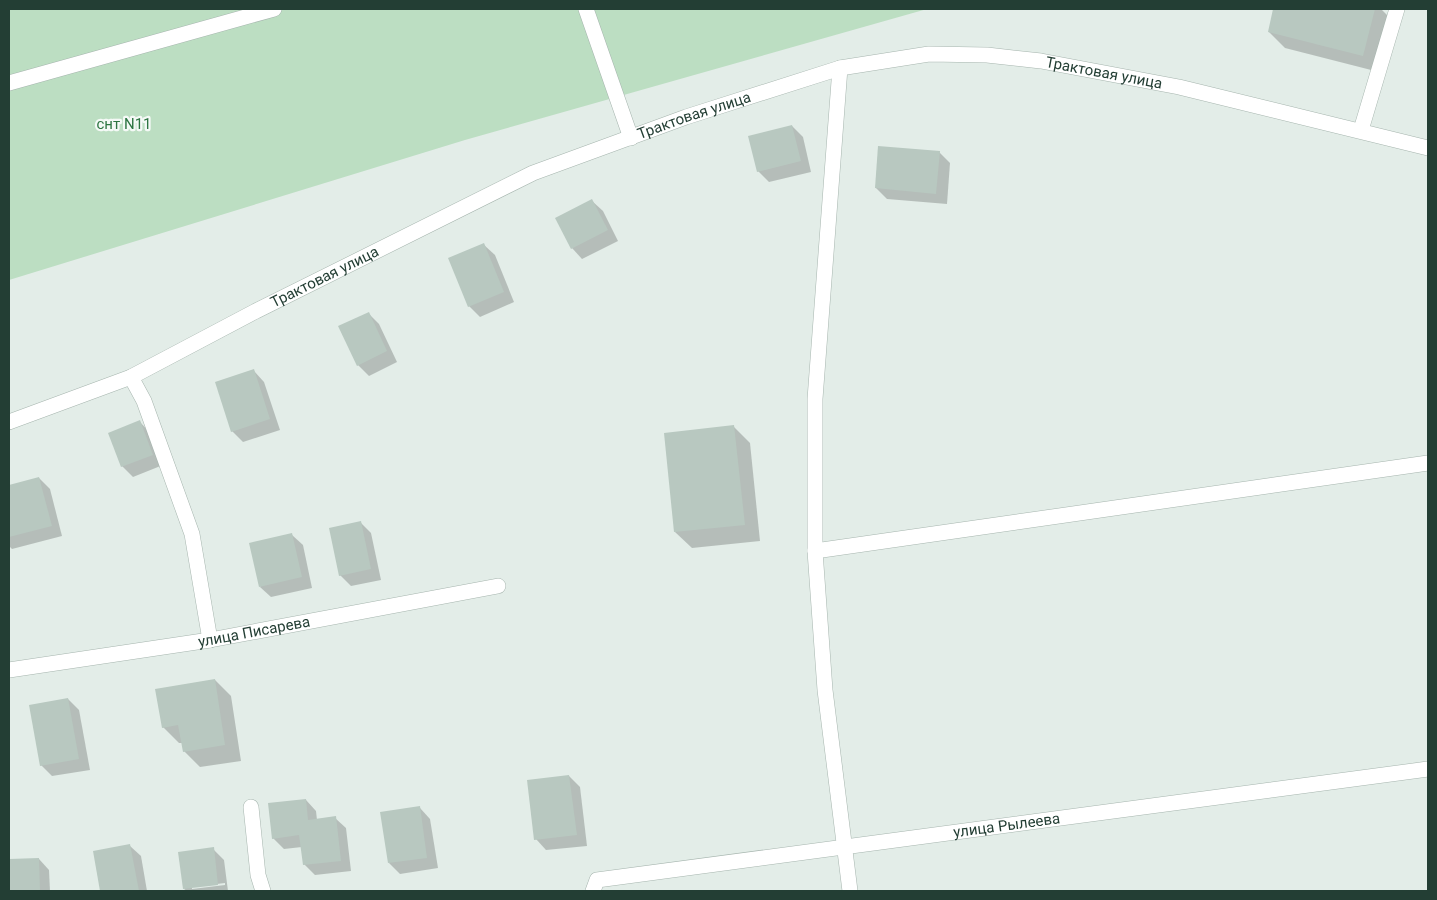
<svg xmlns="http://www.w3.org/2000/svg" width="1437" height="900" font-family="Roboto,sans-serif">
<rect width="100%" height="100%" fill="#e3ede8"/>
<polygon fill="#bcdec2" points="9,9 927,9 465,140 9,280"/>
<g fill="#0003" fill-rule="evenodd">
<polygon points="1275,9 1381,9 1392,20 1379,72 1285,48 1269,32"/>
<polygon points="792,126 803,137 811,172 769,182 758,171"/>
<polygon points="939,152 950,163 947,204 887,199 876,188"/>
<polygon points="592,201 603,211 618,241 582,259 572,248"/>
<polygon points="484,245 495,255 514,302 480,317 469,306"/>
<polygon points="368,313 379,324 397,362 369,376 358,365"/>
<polygon points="254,371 264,382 280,430 243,442 232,431"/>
<polygon points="140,422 150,433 163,465 133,477 122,466"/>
<polygon points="734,427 750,443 760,541 692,548 675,532"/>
<polygon points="39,478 50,489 62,536 12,549 9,546 9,486"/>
<polygon points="360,522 371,533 381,580 351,586 340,575"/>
<polygon points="292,535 303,545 312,588 271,597 260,587"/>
<polygon points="215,680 231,696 241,761 200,767 184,751 182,743 179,743 163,727"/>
<polygon points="68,699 79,710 90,770 52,776 41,765"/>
<polygon points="569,776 580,787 587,846 546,850 536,839"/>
<polygon points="306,800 316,811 317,820 335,818 346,828 351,871 315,875 304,864 302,847 284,849 273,838"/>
<polygon points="420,808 430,819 438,868 400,874 389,863"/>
<polygon points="130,846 141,856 147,891 101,891 94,852"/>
<path d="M213 849 224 860 228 891H187L184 889ZM225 883V885L192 889V887Z"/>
<polygon points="39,859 49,870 50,891 10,891 9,860"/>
</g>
<g fill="#b8c8c0">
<polygon points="1273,9 1375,9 1363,56 1268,32"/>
<polygon points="792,125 801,161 757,172 748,136"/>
<polygon points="878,146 940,151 936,194 875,188"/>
<polygon points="592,199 608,230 571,249 555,218"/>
<polygon points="484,243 504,292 468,307 448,258"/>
<polygon points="369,312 387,351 357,366 338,326"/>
<polygon points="254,369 270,419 231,432 215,382"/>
<polygon points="140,420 153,455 121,467 108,433"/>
<polygon points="734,425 745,525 674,532 664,433"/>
<polygon points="39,477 52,526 9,537 9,485"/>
<polygon points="361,521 371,569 339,576 329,528"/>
<polygon points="292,533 302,577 259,587 249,543"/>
<polygon points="215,679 225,745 183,752 178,725 162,728 155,689"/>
<polygon points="68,698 79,759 40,766 29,705"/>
<polygon points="569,775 577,835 534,840 527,780"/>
<polygon points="306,799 308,820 336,816 341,861 303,865 299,835 272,839 268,803"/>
<polygon points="420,806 427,858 388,863 380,812"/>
<polygon points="130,844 139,891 100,891 93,851"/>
<polygon points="214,847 218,885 183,889 178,852"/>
<polygon points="39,858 40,891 9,891 9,859"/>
</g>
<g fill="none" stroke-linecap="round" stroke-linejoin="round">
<g stroke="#a6b5ae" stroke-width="16">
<g id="minor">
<polyline points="586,9 631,138"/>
<polyline points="840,68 815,399 815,551 825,690 850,891"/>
<polyline points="9,83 274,9"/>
<polyline points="1361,130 1397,9"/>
<polyline points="131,377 144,401 192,534 210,640"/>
<path id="s1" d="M9 422 131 377 256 311 533 173 686 117 840 68 929 54 987 55 1041 61 1179 87 1428 148"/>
<polyline points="815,551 1428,463"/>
<path id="s2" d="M9 670 210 640 498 586"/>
<polyline points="251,807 258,875 263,891"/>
<path id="s3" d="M593 891 597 880 1428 769"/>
</g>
</g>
<use href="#minor" stroke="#fff" stroke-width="15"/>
</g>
<g text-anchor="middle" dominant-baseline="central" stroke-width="4.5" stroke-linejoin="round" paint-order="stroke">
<g font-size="15" fill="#233e34" stroke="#f4f9f6">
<text stroke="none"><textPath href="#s1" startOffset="1172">Трактовая улица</textPath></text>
<text stroke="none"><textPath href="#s1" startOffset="752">Трактовая улица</textPath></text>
<text stroke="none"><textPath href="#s1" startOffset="348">Трактовая улица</textPath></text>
<text stroke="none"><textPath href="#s2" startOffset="248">улица Писарева</textPath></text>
<text stroke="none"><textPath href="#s3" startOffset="425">улица Рылеева</textPath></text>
</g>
<g font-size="15" fill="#2d7542" stroke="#f4f9f6">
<text x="124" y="124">снт N11</text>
</g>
</g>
<rect width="1437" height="900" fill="none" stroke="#233e34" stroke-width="20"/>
</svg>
